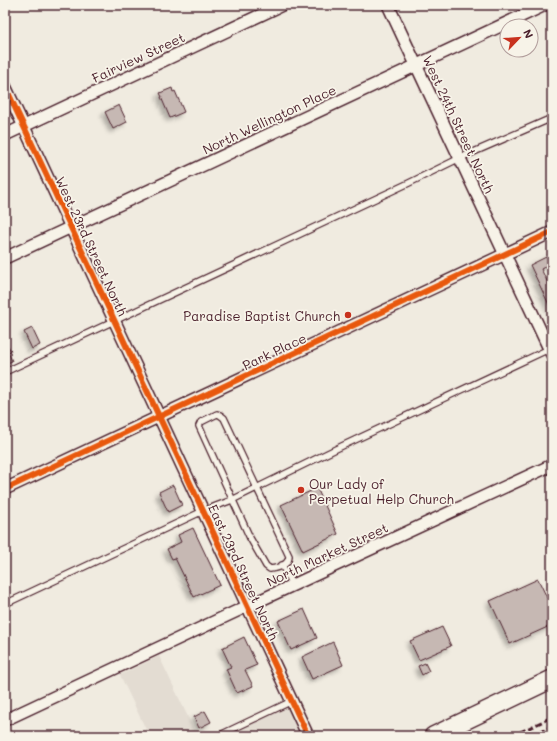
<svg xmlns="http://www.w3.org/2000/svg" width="557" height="741" font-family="Mali,sans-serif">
<defs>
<filter id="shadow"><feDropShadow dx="-3.5" dy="3.5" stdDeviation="2" flood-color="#0004"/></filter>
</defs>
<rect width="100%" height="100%" fill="#f0ebe0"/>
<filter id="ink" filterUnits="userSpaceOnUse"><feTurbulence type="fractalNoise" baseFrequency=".025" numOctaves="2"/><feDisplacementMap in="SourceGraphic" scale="8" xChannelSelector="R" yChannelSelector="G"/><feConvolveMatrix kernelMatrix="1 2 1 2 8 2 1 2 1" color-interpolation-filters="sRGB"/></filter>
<g filter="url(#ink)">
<g fill="#e3dcd2">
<polygon points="159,656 197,736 149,736 120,675"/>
<polygon points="285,702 302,736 209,736"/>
</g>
<g fill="#c6b8b3" stroke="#4a1f2b" filter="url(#shadow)">
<polygon points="172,88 173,92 175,91 184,112 170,118 161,97 162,97 160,93"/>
<polygon points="119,105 127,122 113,129 105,112"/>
<polygon points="552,254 552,263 541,269 552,291 552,311 530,265"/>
<polygon points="32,328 40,345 32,349 24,332"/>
<polygon points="8,346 11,351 8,352 12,361 5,364 5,347"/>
<polygon points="173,485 182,505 168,512 159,492"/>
<polygon points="317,488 338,534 303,551 281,505"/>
<polygon points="193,528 220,585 194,597 175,558 172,559 167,549 181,542 178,535"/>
<polygon points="538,579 552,608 552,625 510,644 490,601"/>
<polygon points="304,609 317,638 291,650 278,621"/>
<polygon points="442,627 451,646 419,660 410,641"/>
<polygon points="244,637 257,665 245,670 253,686 237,693 226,669 231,667 222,648"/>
<polygon points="333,642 343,665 312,679 302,657"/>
<polygon points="425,663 429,671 422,675 418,666"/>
<polygon points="205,711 211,722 199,728 194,717"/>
</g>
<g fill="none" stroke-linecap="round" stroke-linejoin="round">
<g stroke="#4a1f2b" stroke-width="8">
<g id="lane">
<polyline points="5,372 409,183 460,158 552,118"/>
<path d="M217 414 220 415 224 418 289 556C289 565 278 568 270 569L266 566 250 538 199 426 201 422Z"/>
<polyline points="282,565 292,585"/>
<polyline points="5,604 203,511 232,500 342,446 549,349"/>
<polyline points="218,736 292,701"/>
</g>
</g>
<g stroke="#4a1f2b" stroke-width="14">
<g id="street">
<polyline points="388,5 552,355"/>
<polyline points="5,86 308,736"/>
<polyline points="5,135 282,5"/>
<polyline points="5,258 545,5"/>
<polyline points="5,489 552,232"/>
<polyline points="5,720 237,611 552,465"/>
</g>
</g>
<g stroke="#4a1f2b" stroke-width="20">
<polyline id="primary" points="433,736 552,679"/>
</g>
<use href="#lane" stroke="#f7f3e8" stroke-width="5.5"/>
<use href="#street" stroke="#f7f3e8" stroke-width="11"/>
<use href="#primary" stroke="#f7f3e8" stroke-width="17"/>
<g stroke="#4a1f2b" stroke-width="3" stroke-dasharray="6 3" stroke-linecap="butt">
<polyline points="512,736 552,717"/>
<polyline points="531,736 552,726"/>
</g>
<g stroke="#f7f3e8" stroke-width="8">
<g id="cycleway">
<polyline points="5,86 308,736"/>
<polyline points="5,489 552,232"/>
</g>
</g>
<use href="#cycleway" stroke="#e8590c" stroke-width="6"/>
</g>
</g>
<g fill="#c8321e" stroke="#f7f3e8" stroke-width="1.5">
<circle cx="348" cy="315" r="4"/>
<circle cx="301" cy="490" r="4"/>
</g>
<g text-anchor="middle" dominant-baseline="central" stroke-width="3.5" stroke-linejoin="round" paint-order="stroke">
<g font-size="13" fill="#4a1f2b" stroke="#f7f3e8">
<text transform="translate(138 57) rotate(-25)">Fairview Street</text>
<text transform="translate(269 119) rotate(-25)">North Wellington Place</text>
<text transform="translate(459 124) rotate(65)">West 24th Street North</text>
<text transform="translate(92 246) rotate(65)">West 23rd Street North</text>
<text transform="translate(274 351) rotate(-25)">Park Place</text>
<text transform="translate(327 554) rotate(-25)">North Market Street</text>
<text transform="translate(244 572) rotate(65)">East 23rd Street North</text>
</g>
<g font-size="13" fill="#4a1f2b" stroke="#f7f3e8" text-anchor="end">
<text x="340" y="315">Paradise Baptist Church</text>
<text x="309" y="483" text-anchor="start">Our Lady of<tspan x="309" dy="15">Perpetual Help Church</tspan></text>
</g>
</g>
<rect width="557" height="741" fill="none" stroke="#f7f3e8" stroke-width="20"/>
<rect x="10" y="10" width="537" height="721" fill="none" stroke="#4a1f2b" stroke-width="1.5" filter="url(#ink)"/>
<g transform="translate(519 38) rotate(65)"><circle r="19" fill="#f7f3e8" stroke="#b29e9c"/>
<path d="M0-3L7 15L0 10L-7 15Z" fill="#c8321e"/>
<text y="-6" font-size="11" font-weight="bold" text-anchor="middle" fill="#4a1f2b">N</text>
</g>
</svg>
